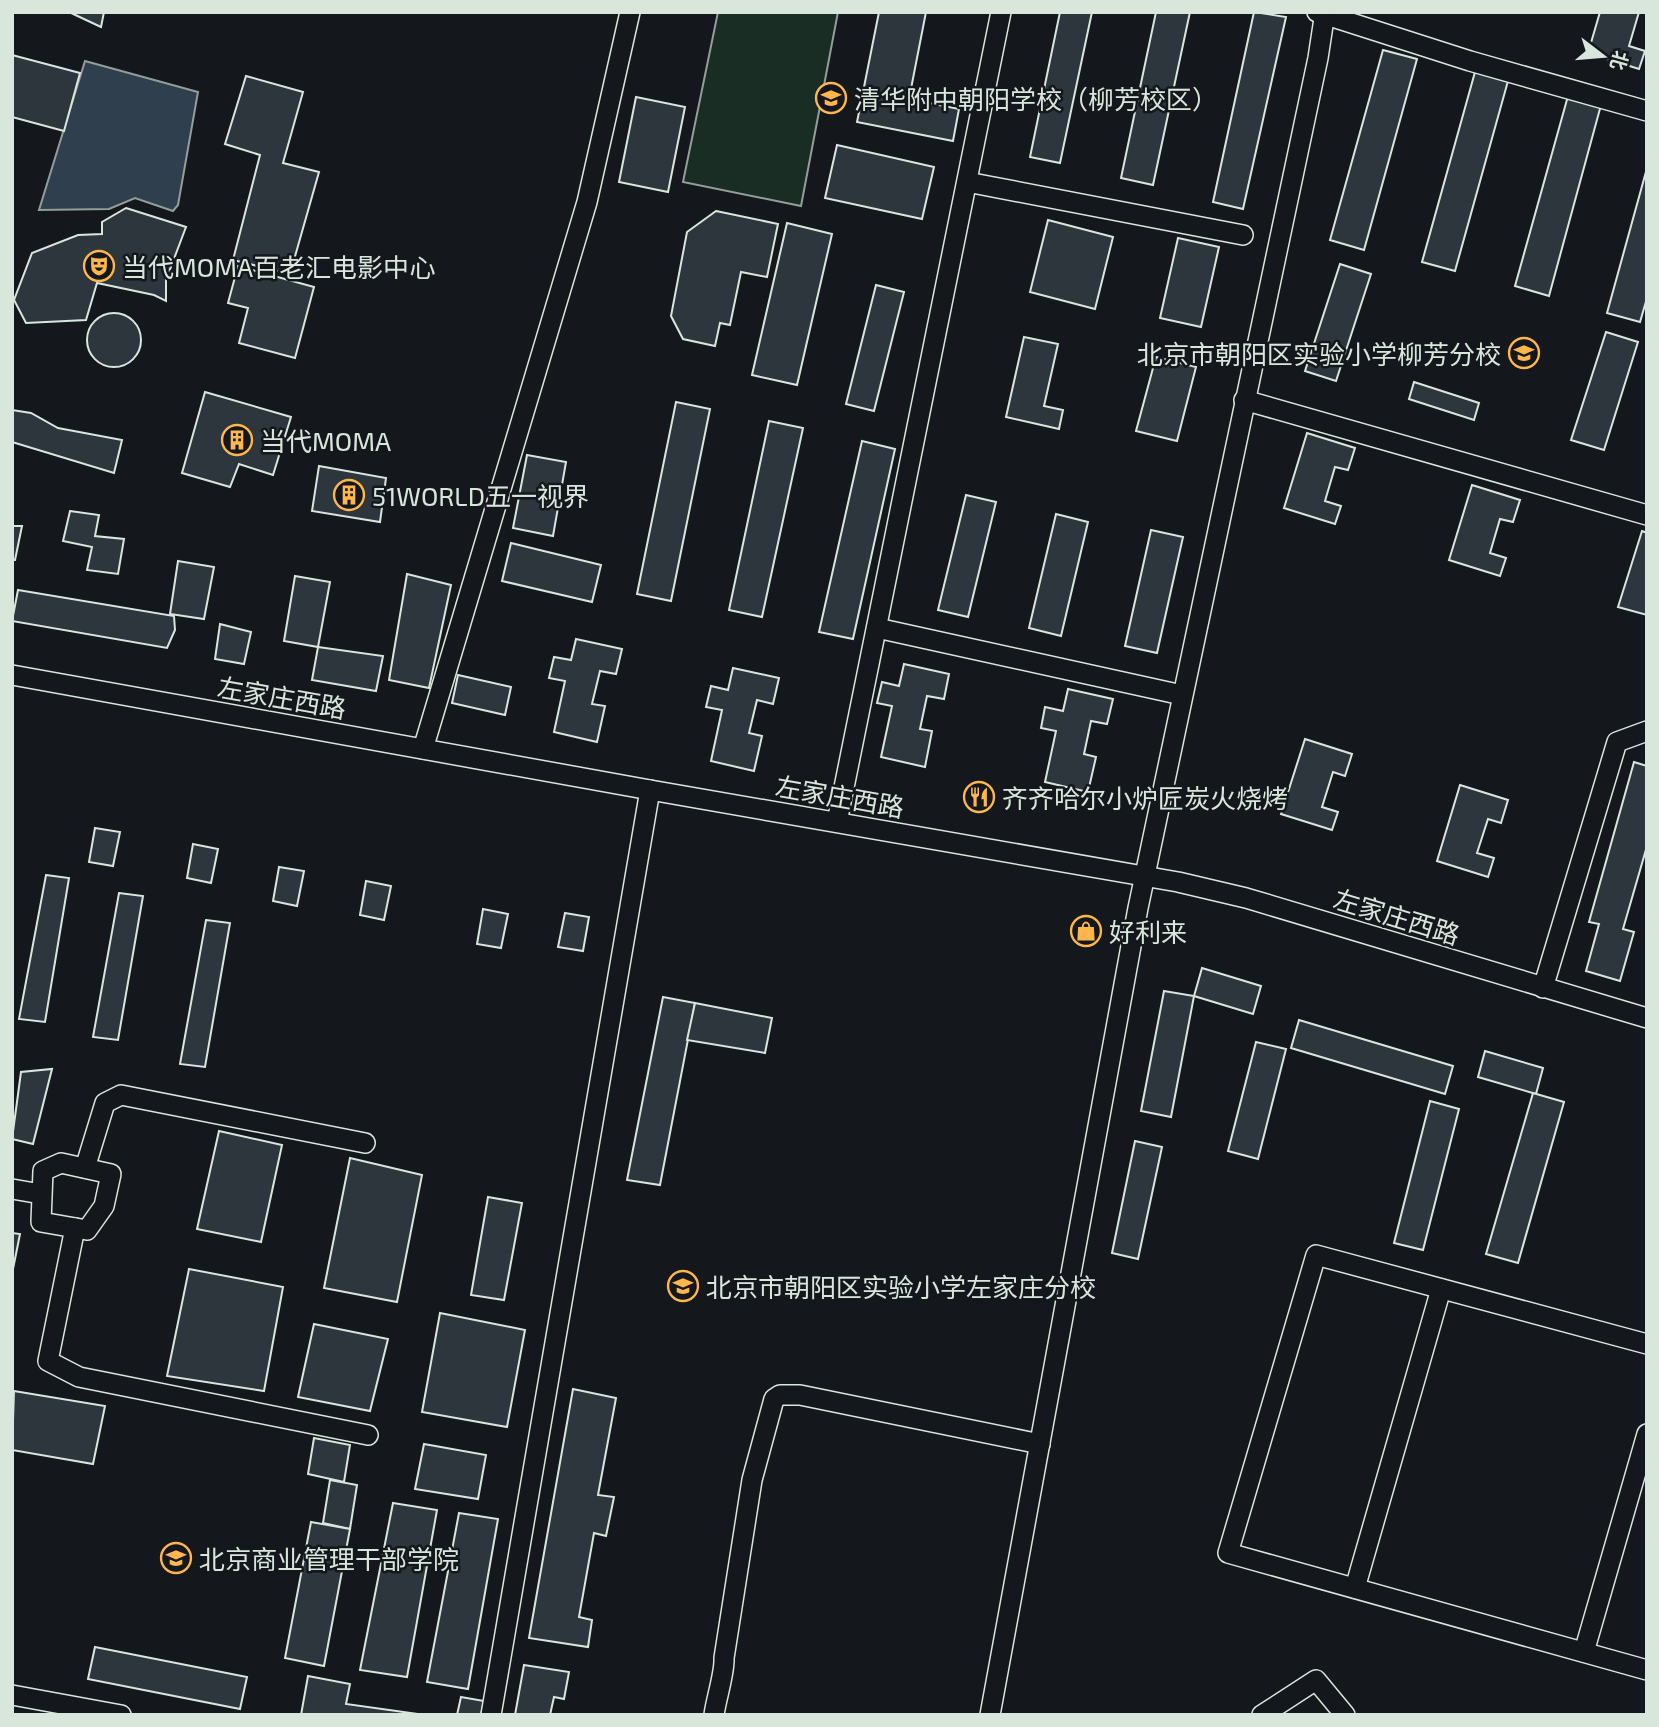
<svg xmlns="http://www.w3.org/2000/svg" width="1659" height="1727" font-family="'Exo 2','Noto Sans SC',sans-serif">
<rect width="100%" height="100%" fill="#14181c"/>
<polygon fill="#1a2d24" stroke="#939e99" stroke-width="2" points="718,12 838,12 801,206 683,182"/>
<polygon fill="#2f3f4d" stroke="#939e99" stroke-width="2" points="85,61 198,92 178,205 173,211 135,198 109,209 39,210"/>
<g fill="#2c363c" stroke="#d8e6dc" stroke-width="2">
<polygon points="69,12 104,12 101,27"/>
<polygon points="879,12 926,12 909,99 959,109 953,141 857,122"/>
<polygon points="1060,12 1092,12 1060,163 1030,157"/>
<polygon points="1156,12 1190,12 1153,185 1121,178"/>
<polygon points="1254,12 1286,17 1243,209 1213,202"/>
<polygon points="1600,12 1639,12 1629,46 1645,51 1639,69 1588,53"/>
<polygon points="1383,50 1417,59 1364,250 1330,240"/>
<polygon points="12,55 80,73 64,131 12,117"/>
<polygon points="1475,72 1508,81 1455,271 1422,262"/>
<polygon points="246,76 303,92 283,163 319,172 290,274 233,260 260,155 225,144"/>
<polygon points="1568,96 1601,105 1549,296 1515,286"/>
<polygon points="636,97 685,107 668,192 619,182"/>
<polygon points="837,145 934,167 922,219 825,198"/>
<polygon points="1647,168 1647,298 1640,322 1607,313"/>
<polygon points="126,208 186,227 166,280 166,301 154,295 97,283 86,320 26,323 14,300 32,253 78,235 102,234 102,222"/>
<polygon points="716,211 778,224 767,277 741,272 730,325 720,323 715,346 683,339 671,316 687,232"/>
<polygon points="1048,220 1113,237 1095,309 1030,292"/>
<polygon points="787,223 832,234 797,385 752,375"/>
<polygon points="1178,238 1219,247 1201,327 1160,318"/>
<polygon points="1340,264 1371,274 1336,381 1305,371"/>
<polygon points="238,266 314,287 295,358 239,343 248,308 228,303"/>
<polygon points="876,285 904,292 874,411 846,404"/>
<circle cx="114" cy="340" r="27"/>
<polygon points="1606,332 1638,342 1604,450 1571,440"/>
<polygon points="1024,337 1058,344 1044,406 1063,410 1059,429 1006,417"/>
<polygon points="1156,357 1196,367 1177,441 1136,431"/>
<polygon points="1414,382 1479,403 1474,420 1409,399"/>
<polygon points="205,392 291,417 273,475 239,464 230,487 182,473"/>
<polygon points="676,402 710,409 671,601 637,594"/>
<polygon points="12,410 31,413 58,428 122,440 114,473 12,442"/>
<polygon points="769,421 803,428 762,617 729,610"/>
<polygon points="1307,433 1355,448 1348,470 1335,467 1325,501 1341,506 1335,524 1284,508"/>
<polygon points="862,441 895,449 853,639 819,632"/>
<polygon points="527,455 566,462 553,536 513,528"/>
<polygon points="319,466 386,478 380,522 312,511"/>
<polygon points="1472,485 1520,500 1513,522 1500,519 1490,553 1506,558 1500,576 1449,560"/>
<polygon points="966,495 996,502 968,617 938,610"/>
<polygon points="70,511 99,515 95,536 124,539 118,574 87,570 92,547 63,541"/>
<polygon points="1056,514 1088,522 1061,636 1029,628"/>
<polygon points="12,526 22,526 15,560 12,560"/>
<polygon points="1151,530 1183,537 1157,653 1125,646"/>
<polygon points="1642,531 1647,533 1647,615 1618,607"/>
<polygon points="511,543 601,565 592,602 502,581"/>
<polygon points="178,561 214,567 204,619 170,614"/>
<polygon points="407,574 451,585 429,688 389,680"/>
<polygon points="295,576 330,582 318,647 284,641"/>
<polygon points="18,590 174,616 175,630 167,648 12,621"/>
<polygon points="220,624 251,632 244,664 215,659"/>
<polygon points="576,639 622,649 616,674 600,671 592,704 605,706 597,742 554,732 565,681 549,678 554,657 571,660"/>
<polygon points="318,647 383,656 376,691 312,680"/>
<polygon points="904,664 949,674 944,699 927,696 920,729 932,731 925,767 881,757 892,706 877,703 882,682 899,686"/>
<polygon points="733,668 779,678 773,704 757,700 749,733 762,736 754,771 711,761 722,710 706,707 711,686 728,690"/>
<polygon points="458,675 511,687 505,715 452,703"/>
<polygon points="1068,689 1113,699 1107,724 1091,721 1084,754 1096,757 1088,792 1045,782 1056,731 1041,728 1045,707 1063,711"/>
<polygon points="1305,739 1352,754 1345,776 1333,772 1322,807 1338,812 1332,830 1281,814"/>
<polygon points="1634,762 1647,766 1647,846 1623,929 1634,932 1620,981 1586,971 1599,924 1589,922"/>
<polygon points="1460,785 1508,800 1501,823 1488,819 1477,853 1494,858 1488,877 1437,861"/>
<polygon points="95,828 120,832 113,866 89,862"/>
<polygon points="193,844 218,849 211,883 187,878"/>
<polygon points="279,867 304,871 297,906 273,901"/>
<polygon points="46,875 69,878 45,1022 19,1019"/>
<polygon points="366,881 391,886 384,920 360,915"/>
<polygon points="119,893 143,896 118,1040 93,1037"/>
<polygon points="483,909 508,914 501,948 477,944"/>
<polygon points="565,913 589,917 583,951 558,947"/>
<polygon points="206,920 230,923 205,1067 180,1064"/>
<polygon points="1202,968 1261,986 1253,1014 1194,996"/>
<polygon points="1164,991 1194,996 1171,1117 1141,1111"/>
<polygon points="663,997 695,1003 660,1185 627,1180"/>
<polygon points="695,1003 772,1018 765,1053 687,1040"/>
<polygon points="1299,1020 1453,1066 1445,1094 1291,1048"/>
<polygon points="1256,1042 1286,1049 1258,1159 1228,1151"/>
<polygon points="1485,1051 1543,1068 1536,1094 1478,1077"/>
<polygon points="52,1069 33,1144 12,1139 21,1072"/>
<polygon points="1533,1093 1564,1102 1518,1263 1486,1254"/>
<polygon points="1430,1101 1459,1109 1423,1250 1394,1243"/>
<polygon points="219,1131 282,1145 261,1242 197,1229"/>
<polygon points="1135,1141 1162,1147 1138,1259 1112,1253"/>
<polygon points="350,1158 422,1175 397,1302 324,1288"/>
<polygon points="488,1197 522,1203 504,1300 471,1295"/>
<polygon points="12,1233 20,1234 12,1274"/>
<polygon points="189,1269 283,1287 264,1391 167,1376"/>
<polygon points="440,1313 525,1330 507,1427 422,1412"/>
<polygon points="314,1324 388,1339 370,1411 298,1397"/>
<polygon points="573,1389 616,1398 598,1495 614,1497 606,1536 594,1533 579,1617 592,1620 588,1647 529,1638"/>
<polygon points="14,1391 105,1406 93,1464 12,1450"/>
<polygon points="314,1438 350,1445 344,1482 308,1474"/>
<polygon points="424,1444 486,1455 478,1499 415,1489"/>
<polygon points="330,1480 357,1485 350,1529 323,1523"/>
<polygon points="393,1503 437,1510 407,1677 360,1670"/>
<polygon points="459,1513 498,1519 468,1689 427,1682"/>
<polygon points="311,1522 350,1529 324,1666 285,1658"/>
<polygon points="95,1647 247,1677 240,1709 88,1679"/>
<polygon points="524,1665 569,1672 564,1699 554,1697 550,1715 515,1715"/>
<polygon points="308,1676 350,1684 346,1704 425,1715 301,1715"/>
<polygon points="461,1697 484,1701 481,1715 457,1715"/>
</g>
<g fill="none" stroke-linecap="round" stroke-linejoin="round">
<g stroke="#d8e6dc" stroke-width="22">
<g id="minor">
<polyline points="1317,12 1470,61 1647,111"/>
<polyline points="967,182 1243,235"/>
<polyline points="1244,400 1647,515"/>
<polyline points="877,628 1182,695"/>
<polyline points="12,675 650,790 1178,882 1246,898 1647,1018"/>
<polyline points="423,749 587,202 630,12"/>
<polyline points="837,822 1001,12"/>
<polyline points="1543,988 1617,742 1647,731"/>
<polygon points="61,1163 111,1174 104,1206 87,1230 41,1222 43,1171"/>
<polyline points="85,1168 105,1103 121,1095 365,1143"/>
<polyline points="12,1189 41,1194"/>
<polyline points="75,1228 48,1361 79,1377 368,1435"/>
<polyline points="1647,1344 1316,1255 1228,1553 1647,1670"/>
<polyline points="1355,1588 1441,1289"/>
<polyline points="1584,1652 1647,1434"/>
<polyline points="12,1695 121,1715"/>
<polyline points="491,1715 650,790"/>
<path d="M714 1715C716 1699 725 1672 724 1658L752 1480 774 1399 780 1395H800L1040 1444"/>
<polyline points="990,1715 1138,908 1318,58 1325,12"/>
<polyline points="1262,1715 1316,1680 1345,1715"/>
</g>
</g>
<use href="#minor" stroke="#14181c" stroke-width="19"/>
</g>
<defs>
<g id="school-ring" transform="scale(1.575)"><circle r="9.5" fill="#14181c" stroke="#ffb74d" stroke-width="1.5"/><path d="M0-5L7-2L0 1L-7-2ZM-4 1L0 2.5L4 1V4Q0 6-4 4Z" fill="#ffb74d"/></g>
<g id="theatre-ring" transform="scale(1.575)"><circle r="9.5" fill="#14181c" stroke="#ffb74d" stroke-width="1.5"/><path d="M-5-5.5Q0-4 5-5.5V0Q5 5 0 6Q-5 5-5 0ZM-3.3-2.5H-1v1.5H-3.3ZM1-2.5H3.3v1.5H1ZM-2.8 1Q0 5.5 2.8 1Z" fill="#ffb74d"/></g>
<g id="building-ring" transform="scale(1.575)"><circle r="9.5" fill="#14181c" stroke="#ffb74d" stroke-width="1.5"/><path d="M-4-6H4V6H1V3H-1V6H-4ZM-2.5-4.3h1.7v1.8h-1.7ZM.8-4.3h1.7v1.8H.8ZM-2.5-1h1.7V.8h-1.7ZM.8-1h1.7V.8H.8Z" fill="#ffb74d"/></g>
<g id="restaurant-ring" transform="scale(1.575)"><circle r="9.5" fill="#14181c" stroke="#ffb74d" stroke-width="1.5"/><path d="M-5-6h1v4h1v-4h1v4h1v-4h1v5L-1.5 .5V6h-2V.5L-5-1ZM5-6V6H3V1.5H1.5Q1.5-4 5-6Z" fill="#ffb74d"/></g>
<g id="shop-ring" transform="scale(1.575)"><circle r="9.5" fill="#14181c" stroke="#ffb74d" stroke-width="1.5"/><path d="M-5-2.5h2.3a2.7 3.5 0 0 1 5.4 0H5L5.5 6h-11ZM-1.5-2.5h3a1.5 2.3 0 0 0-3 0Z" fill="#ffb74d"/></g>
<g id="university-ring" transform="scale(1.575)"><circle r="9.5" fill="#14181c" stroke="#ffb74d" stroke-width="1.5"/><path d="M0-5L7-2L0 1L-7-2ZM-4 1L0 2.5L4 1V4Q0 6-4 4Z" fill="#ffb74d"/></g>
</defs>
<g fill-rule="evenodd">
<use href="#school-ring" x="831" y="98"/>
<use href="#theatre-ring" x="99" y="266"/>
<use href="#school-ring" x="1524" y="353"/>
<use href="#building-ring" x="237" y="440"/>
<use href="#building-ring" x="349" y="495"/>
<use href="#restaurant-ring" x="979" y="797"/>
<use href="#shop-ring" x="1086" y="931"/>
<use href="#school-ring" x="683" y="1286"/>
<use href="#university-ring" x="176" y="1558"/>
</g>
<g text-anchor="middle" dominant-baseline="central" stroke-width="5" stroke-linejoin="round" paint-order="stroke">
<g font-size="26" fill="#d8e6dc" stroke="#14181c" text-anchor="start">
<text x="854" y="98">清华附中朝阳学校（柳芳校区）</text>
<text x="122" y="266">当代MOMA百老汇电影中心</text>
<text x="1501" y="353" text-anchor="end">北京市朝阳区实验小学柳芳分校</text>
<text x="260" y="440">当代MOMA</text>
<text x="372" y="495">51WORLD五一视界</text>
<text x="1002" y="797">齐齐哈尔小炉匠炭火烧烤</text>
<text x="1109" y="931">好利来</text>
<text x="706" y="1286">北京市朝阳区实验小学左家庄分校</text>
<text x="199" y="1558">北京商业管理干部学院</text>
</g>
<g font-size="26" fill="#d8e6dc" stroke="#14181c">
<text transform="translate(282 697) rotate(10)">左家庄西路</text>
<text transform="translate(840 796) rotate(10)">左家庄西路</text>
<text transform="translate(1397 916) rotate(17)">左家庄西路</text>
</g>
</g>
<rect width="1659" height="1727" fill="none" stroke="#d8e6dc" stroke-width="28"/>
<g transform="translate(1603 56) rotate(106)" stroke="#14181c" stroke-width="5" paint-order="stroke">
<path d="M0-5L12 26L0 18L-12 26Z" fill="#d8e6dc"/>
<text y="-10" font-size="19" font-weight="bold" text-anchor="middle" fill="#d8e6dc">北</text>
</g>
</svg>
